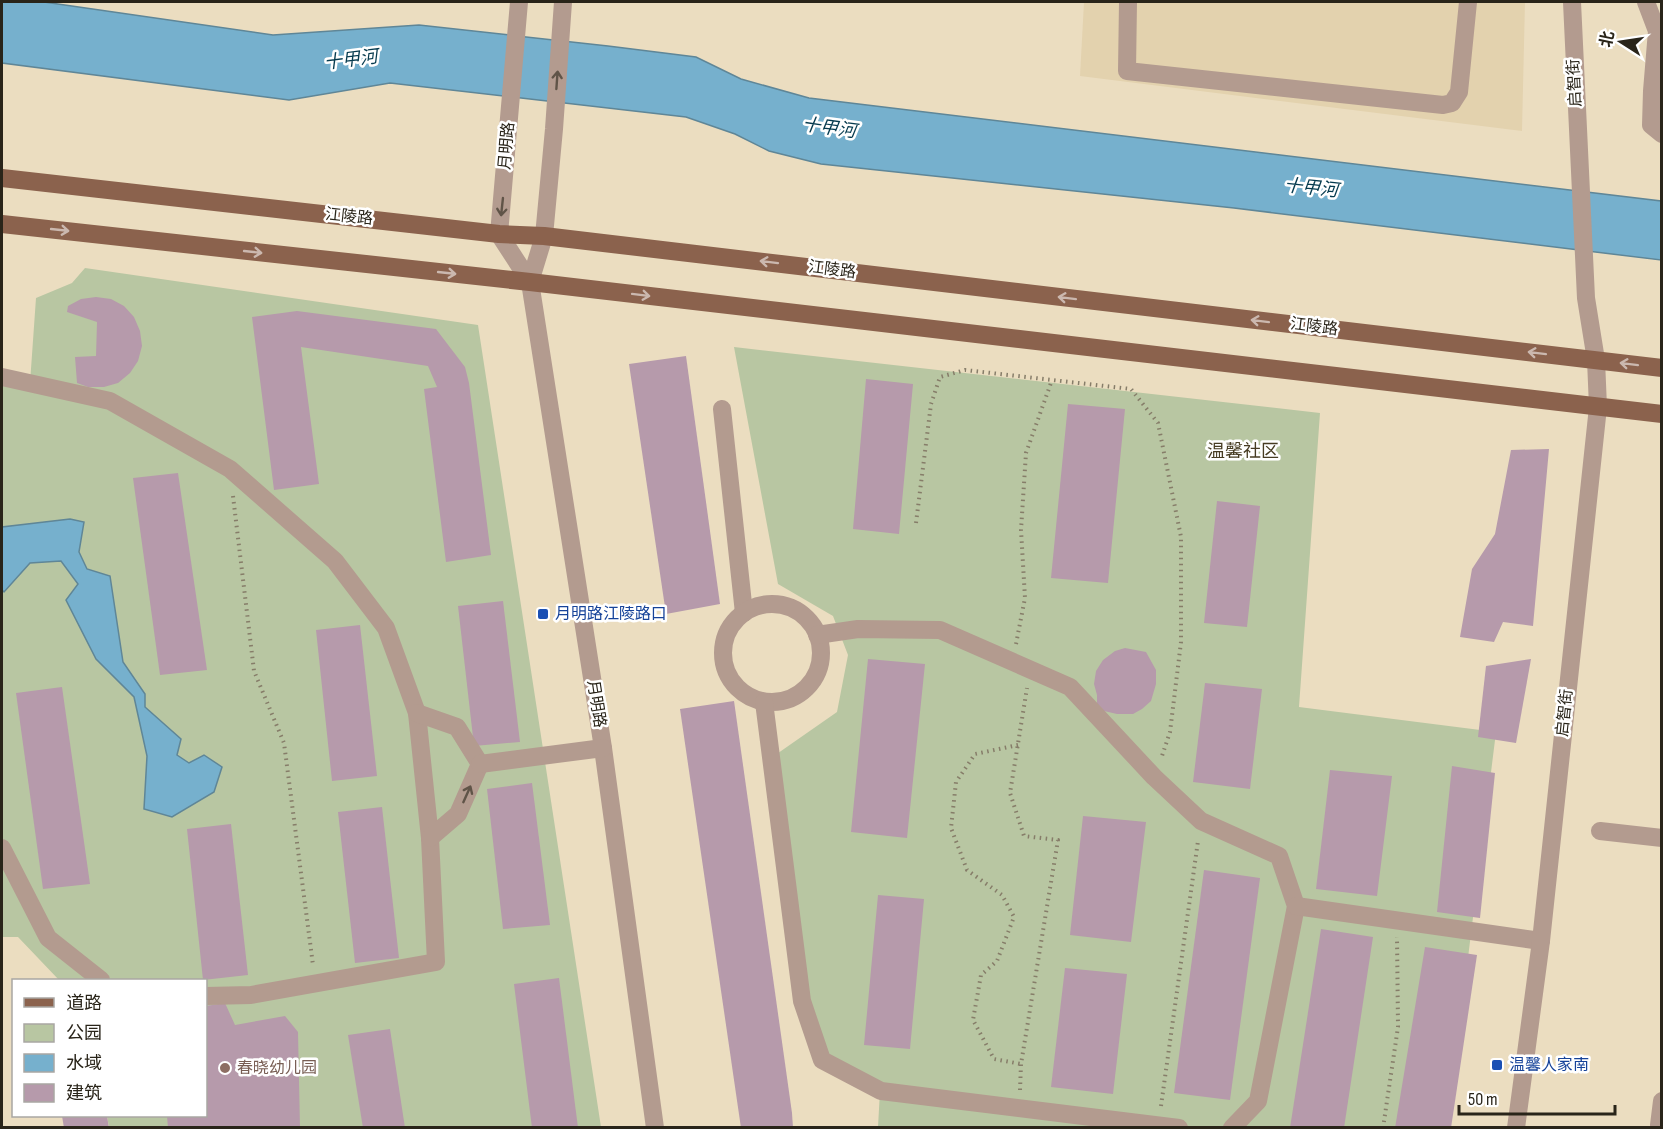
<svg xmlns="http://www.w3.org/2000/svg" width="1663" height="1129" font-family="'Sofia Sans Condensed','Noto Sans SC',sans-serif">
<rect width="100%" height="100%" fill="#ebddc0"/>
<polygon fill="#e3d2ae" points="1084,2 1525,2 1522,131 1080,76"/>
<g fill="#b8c6a2">
<polygon points="85,268 478,325 601,1127 109,1127 107,1116 206,1116 206,980 59,980 18,937 2,937 2,377 30,383 36,298 72,283"/>
<polygon points="734,347 1320,413 1299,707 1496,732 1447,1127 878,1127 880,1091 822,1060 802,1001 771,758 837,712 848,655 833,616 778,584"/>
</g>
<g fill="#76b0cd" stroke="#5f8697" stroke-width="1.5">
<polygon points="2,2 44,2 273,35 419,25 608,46 696,57 741,79 809,98 1661,201 1661,260 1234,208 821,164 769,151 735,134 686,117 390,83 289,100 2,63"/>
<polygon points="70,519 84,522 79,552 87,569 110,576 123,662 145,694 145,707 181,739 177,755 189,763 204,755 222,767 214,792 172,817 144,809 147,756 134,697 96,659 66,600 78,584 61,561 30,563 4,592 2,590 2,527"/>
</g>
<g fill="#b69aab">
<polygon points="96,297 111,299 124,306 134,317 140,331 142,346 138,361 130,373 118,383 104,387 88,387 77,383 75,357 96,356 97,322 67,312 68,306 81,299"/>
<polygon points="297,311 436,329 465,367 469,383 491,555 446,562 424,389 437,387 428,366 301,347 319,484 274,490 252,317"/>
<polygon points="686,356 720,604 666,614 629,364"/>
<polygon points="866,379 913,384 899,534 853,529"/>
<polygon points="1068,404 1125,409 1108,583 1051,578"/>
<polygon points="1549,449 1533,626 1503,622 1494,642 1460,637 1472,569 1495,534 1511,450"/>
<polygon points="178,473 207,670 160,675 133,478"/>
<polygon points="1217,501 1260,506 1247,627 1204,623"/>
<polygon points="503,601 520,742 474,746 458,606"/>
<polygon points="360,625 377,776 332,781 316,630"/>
<polygon points="1125,648 1146,652 1156,670 1156,684 1151,701 1142,709 1133,714 1117,714 1104,711 1097,704 1097,695 1094,684 1096,671 1103,660 1115,651"/>
<polygon points="868,659 925,664 907,838 851,832"/>
<polygon points="1531,659 1516,743 1478,737 1486,666"/>
<polygon points="1205,683 1262,689 1250,789 1193,782"/>
<polygon points="62,687 90,884 43,889 16,693"/>
<polygon points="734,701 792,1113 793,1128 741,1128 680,709"/>
<polygon points="1452,766 1495,773 1480,918 1437,912"/>
<polygon points="1330,770 1392,776 1377,896 1316,889"/>
<polygon points="532,783 550,925 503,929 487,789"/>
<polygon points="382,807 399,958 355,963 338,812"/>
<polygon points="1083,816 1146,822 1131,942 1070,935"/>
<polygon points="231,824 248,975 203,980 187,829"/>
<polygon points="1204,870 1260,878 1230,1100 1174,1093"/>
<polygon points="878,895 924,899 910,1049 864,1045"/>
<polygon points="1321,929 1373,937 1344,1128 1290,1128"/>
<polygon points="1425,947 1477,955 1451,1128 1395,1128"/>
<polygon points="1065,968 1127,974 1113,1094 1051,1087"/>
<polygon points="559,978 578,1128 532,1128 514,984"/>
<polygon points="225,1003 235,1025 285,1016 298,1032 300,1128 168,1128 167,1116 206,1116 206,1006"/>
<polygon points="390,1029 405,1128 363,1128 348,1035"/>
<polygon points="62,1116 107,1116 109,1128 64,1128"/>
</g>
<g fill="none" stroke-linecap="round" stroke-linejoin="round">
<g stroke="#867d69" stroke-width="4" stroke-dasharray="1.5 4.5" stroke-linecap="butt">
<polyline points="233,496 254,671 284,743 313,965"/>
<polyline points="916,523 931,404 940,377 965,370 1131,389 1158,423 1181,537 1181,642 1170,732 1161,759"/>
<polyline points="1016,644 1025,598 1021,530 1026,453 1052,380"/>
<polyline points="1018,745 975,754 956,782 951,828 967,870 1002,895 1014,917 997,961 981,975 973,1020 994,1059 1021,1064"/>
<polyline points="1020,1090 1021,1064 1058,840 1024,836 1010,793 1027,688"/>
<polyline points="1161,1106 1198,841"/>
<polyline points="1383,1128 1398,1027 1397,937"/>
</g>
<g stroke="#b39b8f" stroke-width="18">
<polyline points="519,2 499,234 530,282 603,748 655,1128"/>
<polyline points="1128,2 1127,71 1443,105 1452,103 1459,92 1468,2"/>
<polyline points="1646,2 1657,31 1652,91 1651,125 1662,134"/>
<polyline points="530,282 544,236 554,129 563,2"/>
<polyline points="2,377 110,401 230,469 335,561 386,628 417,713 430,838 436,962 251,995 206,996"/>
<polyline points="722,409 744,613"/>
<circle cx="772" cy="653" r="49"/>
<polyline points="817,635 858,629 940,630 1070,687 1154,777 1201,821 1279,856 1296,906 1258,1101 1232,1128"/>
<polyline points="764,702 802,1001 822,1060 881,1091 1179,1128"/>
<polyline points="417,713 457,727 480,764 458,814 430,838"/>
<polyline points="480,764 603,748"/>
<polyline points="1600,831 1662,838"/>
<polyline points="2,848 48,938 101,980"/>
<polyline points="1296,906 1541,941"/>
<polyline points="1659,1125 1662,1101"/>
<polyline points="1516,1128 1541,941 1598,407 1596,360 1586,298 1572,2"/>
</g>
<g stroke="#8b624d" stroke-width="18">
<polyline points="2,178 499,234 544,236 1662,368"/>
<polyline points="2,224 530,282 1662,414"/>
</g>
</g>
<defs><path id="oneway-shaft" d="M-6 0H5M1.5-3L5.5 0L1.5 3" fill="none" stroke-width="1.6" stroke-linecap="round" stroke-linejoin="round" transform="scale(1.5)"/></defs>
<g stroke="#605448">
<use href="#oneway-shaft" transform="translate(557 80) rotate(-86)"/>
<use href="#oneway-shaft" transform="translate(502 207) rotate(96)"/>
<use href="#oneway-shaft" transform="translate(467 794) rotate(-66)"/>
</g>
<g stroke="#cbb8af">
<use href="#oneway-shaft" transform="translate(60 230) rotate(6)"/>
<use href="#oneway-shaft" transform="translate(253 252) rotate(6)"/>
<use href="#oneway-shaft" transform="translate(769 262) rotate(-173)"/>
<use href="#oneway-shaft" transform="translate(447 273) rotate(6)"/>
<use href="#oneway-shaft" transform="translate(641 295) rotate(7)"/>
<use href="#oneway-shaft" transform="translate(1067 298) rotate(-173)"/>
<use href="#oneway-shaft" transform="translate(1260 321) rotate(-173)"/>
<use href="#oneway-shaft" transform="translate(1537 353) rotate(-173)"/>
<use href="#oneway-shaft" transform="translate(1629 364) rotate(-173)"/>
</g>
<g fill="#1a4fb4" stroke="#fff" stroke-width="2">
<rect x="537" y="608" width="12" height="12" rx="3"/>
<rect x="1491" y="1059" width="12" height="12" rx="3"/>
</g>
<circle fill="#8d6e63" stroke="#fff" stroke-width="2" cx="225" cy="1068" r="6"/>
<g text-anchor="middle" dominant-baseline="central" stroke-width="5" stroke-linejoin="round" paint-order="stroke">
<g font-size="16" fill="#292419" stroke="#fff">
<text transform="translate(1575 83) rotate(-93)">启智街</text>
<text transform="translate(507 146) rotate(-85)">月明路</text>
<text transform="translate(349 217) rotate(6)">江陵路</text>
<text transform="translate(832 270) rotate(7)">江陵路</text>
<text transform="translate(1314 327) rotate(7)">江陵路</text>
<text transform="translate(596 704) rotate(81)">月明路</text>
<text transform="translate(1565 713) rotate(-84)">启智街</text>
</g>
<g font-size="16" fill="#164399" stroke="#fff" text-anchor="start">
<text x="555" y="614">月明路江陵路口</text>
<text x="1509" y="1065">温馨人家南</text>
</g>
<g font-size="16" fill="#785e54" stroke="#fff" text-anchor="start">
<text x="237" y="1068">春晓幼儿园</text>
</g>
<g font-size="18" font-style="italic" fill="#053a4e" stroke="#fff">
<text transform="translate(351 60) rotate(-7)">十甲河</text>
<text transform="translate(829 128) rotate(8)">十甲河</text>
<text transform="translate(1311 188) rotate(6)">十甲河</text>
</g>
<g font-size="18" fill="#473c23" stroke="#fff">
<text x="1243" y="451">温馨社区</text>
</g>
</g>
<rect width="1663" height="1129" fill="none" stroke="#292419" stroke-width="6"/>
<rect x="12" y="979" width="195" height="138" fill="#ffffff" stroke="#a9a7a3" stroke-width="1.5"/>
<rect x="24" y="998" width="30" height="9" fill="#8b624d" stroke="#a9a7a3" stroke-width="1.5"/>
<text x="66" y="1009" font-size="18" fill="#292419">道路</text>
<rect x="24" y="1024" width="30" height="18" fill="#b8c6a2" stroke="#a9a7a3" stroke-width="1.5"/>
<text x="66" y="1039" font-size="18" fill="#292419">公园</text>
<rect x="24" y="1054" width="30" height="18" fill="#76b0cd" stroke="#a9a7a3" stroke-width="1.5"/>
<text x="66" y="1069" font-size="18" fill="#292419">水域</text>
<rect x="24" y="1084" width="30" height="18" fill="#b69aab" stroke="#a9a7a3" stroke-width="1.5"/>
<text x="66" y="1099" font-size="18" fill="#292419">建筑</text>
<g transform="translate(1621 42) rotate(282)" stroke="#ffffff" stroke-width="4.5" paint-order="stroke">
<path d="M0-4.5L10 22L0 15L-10 22Z" fill="#292419"/>
<text y="-9" font-size="16" font-weight="bold" text-anchor="middle" fill="#292419">北</text>
</g>
<path d="M1459 1105v9h156v-9" fill="none" stroke="#292419" stroke-width="3"/>
<text x="1468" y="1105" font-size="18" fill="#292419" stroke="#ffffff" stroke-width="4.5" paint-order="stroke">50 m</text>
</svg>
